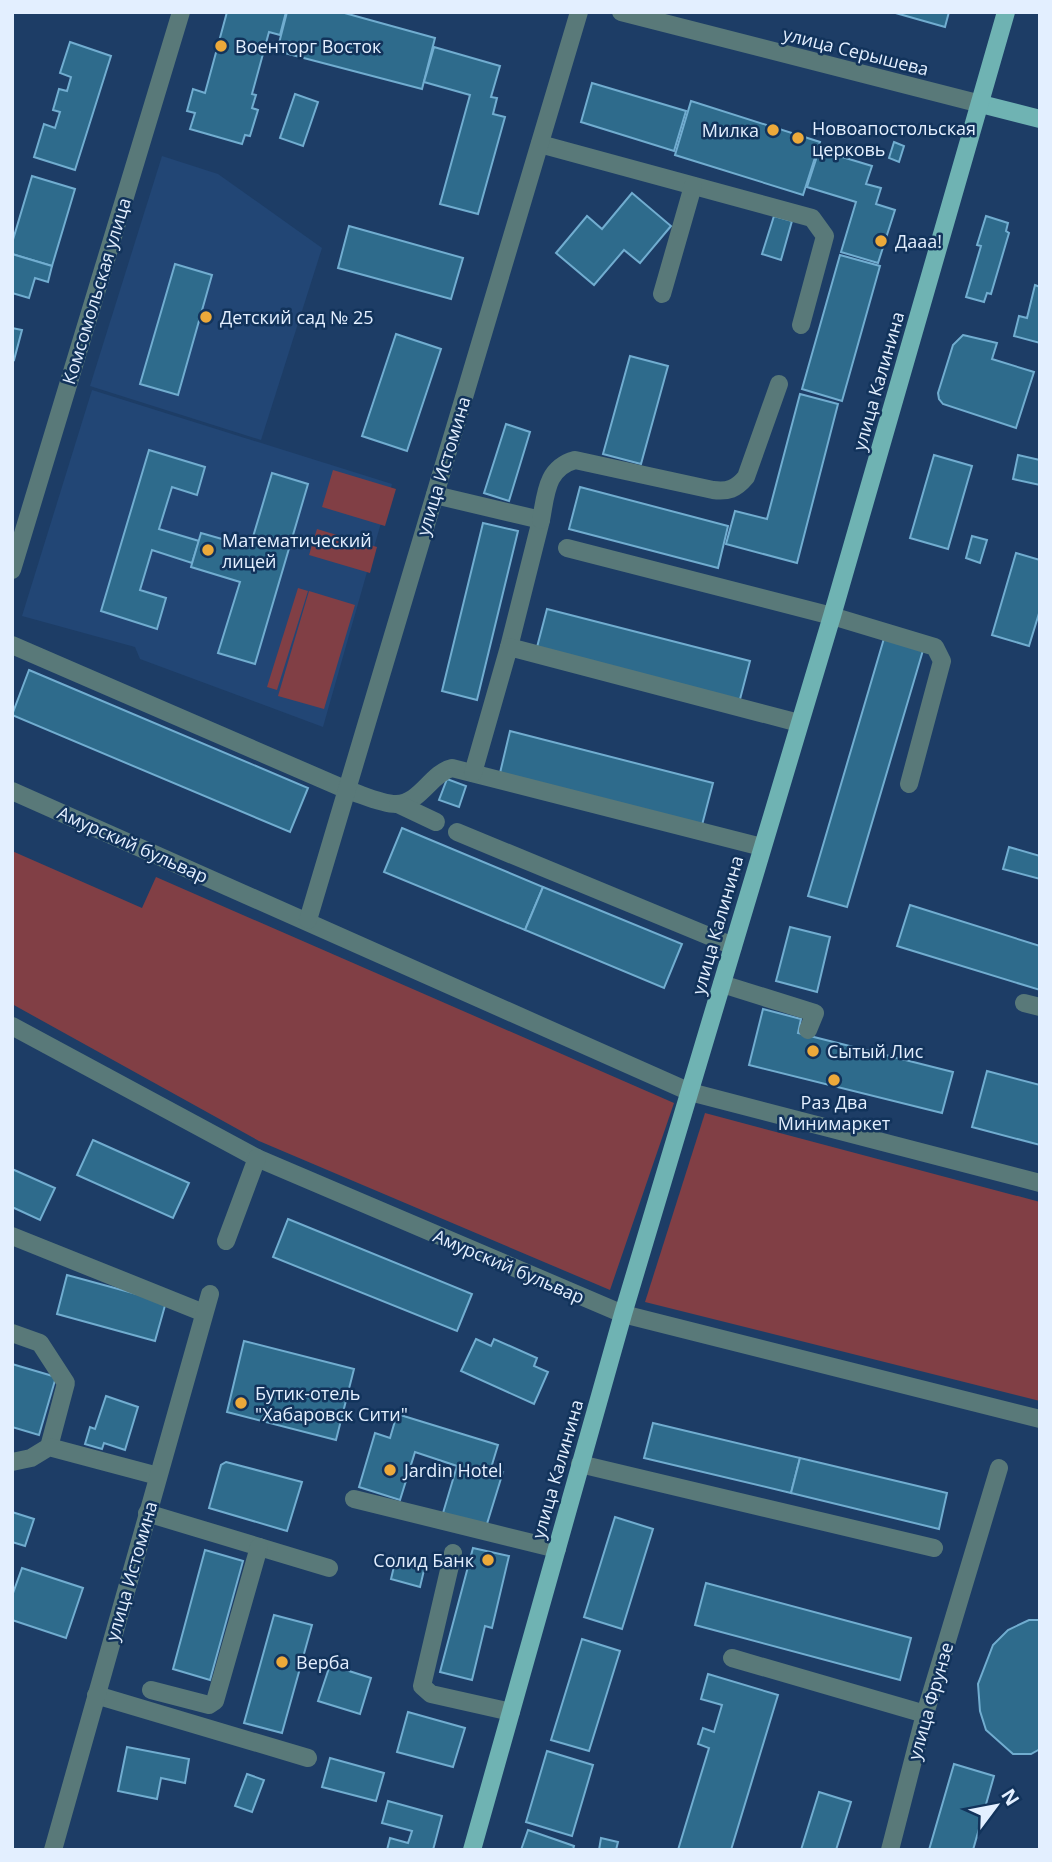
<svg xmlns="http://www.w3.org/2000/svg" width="1052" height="1862" font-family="'Open Sans',sans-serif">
<rect width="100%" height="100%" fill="#1d3d66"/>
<g fill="#224675">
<polygon points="162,156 218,174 322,248 261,440 90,386"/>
<polygon points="92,390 392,484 323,727 140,659 135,647 22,616"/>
</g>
<g fill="#813f45">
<polygon points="333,470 396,489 385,526 322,507"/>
<polygon points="317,529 377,547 370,573 309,555"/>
<polygon points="298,588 308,591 277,690 267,687"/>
<polygon points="309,591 355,605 324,709 278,696"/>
<polygon points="12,851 142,908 156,877 674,1103 610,1290 259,1141 12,1004"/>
<polygon points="705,1113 1040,1202 1040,1401 645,1302"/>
</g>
<g fill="#2e6b8c" stroke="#71add0" stroke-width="2">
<polygon points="227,12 286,12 280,35 269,32 252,94 256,95 252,108 258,110 250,136 245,135 242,144 190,129 195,113 187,111 193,89 205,93"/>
<polygon points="287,12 341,12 435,38 422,89 277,51"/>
<polygon points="892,12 949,12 945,27"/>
<polygon points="70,42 111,56 75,170 34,157 44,124 55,128 60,112 53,110 59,89 67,91 71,77 60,73"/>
<polygon points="434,47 500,66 491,97 497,98 493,114 505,117 478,214 440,204 470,95 424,82"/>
<polygon points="592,83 686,111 674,151 581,122"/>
<polygon points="295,94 318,102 303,146 280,138"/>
<polygon points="691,101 820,142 803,195 675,155"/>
<polygon points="894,142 904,146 899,162 889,158"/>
<polygon points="819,150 872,166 866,184 881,188 876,204 895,210 878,263 841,252 856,202 807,187"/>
<polygon points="32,176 75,189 52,266 12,254 12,243"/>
<polygon points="632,193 671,226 640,263 624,250 594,285 556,253 587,216 602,229"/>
<polygon points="774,216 792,221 781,260 762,254"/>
<polygon points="986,216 1008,223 1006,231 1009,233 991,294 987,293 984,302 966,297 981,246 977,245"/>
<polygon points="349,226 463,258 451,299 338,268"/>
<polygon points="12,254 52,266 48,282 35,278 29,298 12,293"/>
<polygon points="840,255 880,266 842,401 802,389"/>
<polygon points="175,264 212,275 178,395 140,384"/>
<polygon points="1035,285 1040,287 1040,343 1014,336 1019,316 1027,318"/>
<polygon points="12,328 22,330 14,360 12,359"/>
<polygon points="396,334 441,349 407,451 362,436"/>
<polygon points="963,335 997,343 992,359 1034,372 1016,428 943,404 939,399 938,393 953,345"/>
<polygon points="630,356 668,366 641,464 603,454"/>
<polygon points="800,394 838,404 797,563 726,544 735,511 767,519"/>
<polygon points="506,424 530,432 509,501 484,493"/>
<polygon points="149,450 205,467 197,495 172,487 159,529 199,541 192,563 152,550 140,590 166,598 157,629 101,611"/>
<polygon points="934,455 972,466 948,549 910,538"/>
<polygon points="1018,455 1040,460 1040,485 1013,479"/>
<polygon points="272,473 308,484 255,664 218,653 240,582 191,567 201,533 250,547"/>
<polygon points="580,487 728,526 718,568 569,529"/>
<polygon points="483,523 518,531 477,700 442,691"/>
<polygon points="972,536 987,540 980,563 966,558"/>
<polygon points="1016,553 1040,560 1040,610 1029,646 992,635"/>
<polygon points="547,609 750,661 739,703 536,651"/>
<polygon points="885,635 924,647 847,907 808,896"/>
<polygon points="29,670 308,788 290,832 12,715"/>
<polygon points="510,731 713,783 702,825 500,773"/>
<polygon points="447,779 466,786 459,807 439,800"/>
<polygon points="402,828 543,887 525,930 384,872"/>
<polygon points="1009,847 1040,856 1040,879 1003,869"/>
<polygon points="543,887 682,944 664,988 525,930"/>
<polygon points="910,905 1040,946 1040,990 897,946"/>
<polygon points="790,927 830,937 817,992 776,981"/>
<polygon points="763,1009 801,1019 798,1033 953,1072 942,1113 749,1065"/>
<polygon points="987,1071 1040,1085 1040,1145 972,1127"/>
<polygon points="93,1140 189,1183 173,1218 77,1175"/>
<polygon points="12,1169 55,1188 40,1220 12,1207"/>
<polygon points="288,1219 472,1294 457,1331 273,1257"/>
<polygon points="67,1275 166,1302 155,1341 57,1314"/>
<polygon points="476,1339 491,1346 494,1339 537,1358 534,1366 548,1372 534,1404 461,1371"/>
<polygon points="244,1341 354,1369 336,1440 227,1412"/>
<polygon points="12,1364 56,1377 39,1435 12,1427"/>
<polygon points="106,1396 138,1407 125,1450 104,1443 102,1449 85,1444 90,1427 95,1429"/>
<polygon points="397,1414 498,1445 491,1468 503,1472 486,1527 443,1513 457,1466 415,1452 400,1500 359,1487 375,1433 390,1438"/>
<polygon points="653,1423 800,1458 791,1493 644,1458"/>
<polygon points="800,1458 947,1493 939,1529 791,1493"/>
<polygon points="226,1462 302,1482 287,1531 209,1508 221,1465"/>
<polygon points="12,1512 34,1519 25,1546 12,1542"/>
<polygon points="615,1517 653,1529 622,1629 584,1617"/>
<polygon points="473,1548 509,1556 492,1628 485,1626 472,1680 440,1672"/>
<polygon points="205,1550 243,1561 210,1680 173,1669"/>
<polygon points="396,1558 425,1566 420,1587 391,1579"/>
<polygon points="22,1568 83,1588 66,1638 12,1620 12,1596"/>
<polygon points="706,1583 911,1638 900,1680 695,1625"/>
<polygon points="274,1615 312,1625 282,1733 244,1723"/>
<polygon points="1029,1620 1040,1620 1040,1749 1031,1754 1013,1754 986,1730 980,1711 978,1684 993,1645 1008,1630"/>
<polygon points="582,1639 620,1651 589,1751 551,1740"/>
<polygon points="330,1665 371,1678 360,1714 318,1701"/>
<polygon points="708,1674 778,1695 731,1850 678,1850 709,1748 698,1744 703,1728 714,1732 722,1705 701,1699"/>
<polygon points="408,1712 465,1728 453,1767 397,1752"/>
<polygon points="127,1747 189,1759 185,1783 161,1778 157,1799 118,1791"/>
<polygon points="547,1751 593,1765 572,1836 526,1822"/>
<polygon points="330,1758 384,1773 376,1801 322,1787"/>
<polygon points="954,1764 994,1776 973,1850 929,1850"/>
<polygon points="247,1774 264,1780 252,1812 235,1806"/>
<polygon points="819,1792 851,1802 836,1850 801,1850"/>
<polygon points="388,1801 442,1816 433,1850 387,1850 390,1838 408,1843 412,1831 382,1823"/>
<polygon points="528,1830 574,1846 573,1850 521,1850"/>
<polygon points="601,1838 618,1842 616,1850 599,1850"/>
</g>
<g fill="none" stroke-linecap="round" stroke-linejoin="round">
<g stroke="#597979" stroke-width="18">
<polyline points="621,12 981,104"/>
<polyline points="540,144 812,218 825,236 801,325"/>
<polyline points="662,294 693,186"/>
<polyline points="435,495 541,520 509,647"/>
<path d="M541 520C546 494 546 468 575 460L713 490C728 492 736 489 746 477L779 384"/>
<polyline points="567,548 832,616 935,647 942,661 909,784"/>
<polyline points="12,570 181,12"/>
<path d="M12 645 347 790C361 794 381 804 396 804 420 804 431 773 452 768L762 847"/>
<polyline points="473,773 509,647 799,723"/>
<polyline points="12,791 690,1092 1040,1183"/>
<polyline points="398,804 436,822"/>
<polyline points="457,832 733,946"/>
<polyline points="308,920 579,12"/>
<polyline points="722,984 815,1013 808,1030"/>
<polyline points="1024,1003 1040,1007"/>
<polyline points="12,1026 257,1158 623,1314 1040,1419"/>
<polyline points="12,1236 204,1313"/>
<polyline points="226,1241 257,1158"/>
<polyline points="12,1333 40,1343 66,1383 49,1447"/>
<polyline points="12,1462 31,1458 49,1447 158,1476"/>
<polyline points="580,1464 934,1548"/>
<polyline points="354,1499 557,1549"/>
<polyline points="147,1513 329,1568"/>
<polyline points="453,1553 422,1686 431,1694 511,1712"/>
<polyline points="732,1658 925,1714"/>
<polyline points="151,1690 209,1705 215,1701 259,1547"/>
<polyline points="96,1695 308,1758"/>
<polyline points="53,1850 210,1294"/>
<polyline points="890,1850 925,1714 999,1468"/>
</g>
<g stroke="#6fb3b3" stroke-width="18">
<polyline points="981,104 1040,119"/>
<polyline points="472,1850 623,1314 832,616 1006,12"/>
</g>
</g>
<g fill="#eca93a" stroke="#12335b" stroke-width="2.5">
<circle cx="221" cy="46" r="7"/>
<circle cx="773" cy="130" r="7"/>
<circle cx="798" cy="138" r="7"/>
<circle cx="881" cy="241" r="7"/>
<circle cx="206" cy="317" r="7"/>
<circle cx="208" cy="550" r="7"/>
<circle cx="813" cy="1051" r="7"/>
<circle cx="834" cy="1080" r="7"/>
<circle cx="241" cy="1403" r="7"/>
<circle cx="390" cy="1470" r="7"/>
<circle cx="488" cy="1560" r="7"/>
<circle cx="282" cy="1662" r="7"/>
</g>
<g text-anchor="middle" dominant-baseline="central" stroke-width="5" stroke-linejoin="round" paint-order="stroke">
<g font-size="18" fill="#e3efff" stroke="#12335b" text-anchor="start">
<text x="235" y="46">Военторг Восток</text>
<text x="812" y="128">Новоапостольская<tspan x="812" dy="21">церковь</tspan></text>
<text x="759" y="130" text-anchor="end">Милка</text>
<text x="895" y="241">Дааа!</text>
<text x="220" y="317">Детский сад № 25</text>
<text x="222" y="540">Математический<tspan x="222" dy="21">лицей</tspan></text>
<text x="827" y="1051">Сытый Лис</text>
<text x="834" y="1102" text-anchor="middle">Раз Два<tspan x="834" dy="21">Минимаркет</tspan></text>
<text x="255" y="1393">Бутик-отель<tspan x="255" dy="21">"Хабаровск Сити"</tspan></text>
<text x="404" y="1470">Jardin Hotel</text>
<text x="474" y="1560" text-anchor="end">Солид Банк</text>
<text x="296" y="1662">Верба</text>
</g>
<g font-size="18" fill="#e3efff" stroke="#12335b">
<text transform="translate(856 51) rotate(14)">улица Серышева</text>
<text transform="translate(96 291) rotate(-73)">Комсомольская улица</text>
<text transform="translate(878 381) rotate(-74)">улица Калинина</text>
<text transform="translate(443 466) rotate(-73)">улица Истомина</text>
<text transform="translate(133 844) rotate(24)">Амурский бульвар</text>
<text transform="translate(717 925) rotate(-74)">улица Калинина</text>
<text transform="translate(509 1266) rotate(23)">Амурский бульвар</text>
<text transform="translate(557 1469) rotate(-74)">улица Калинина</text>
<text transform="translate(131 1571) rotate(-74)">улица Истомина</text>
<text transform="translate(930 1701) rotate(-74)">улица Фрунзе</text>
</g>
</g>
<rect width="1052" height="1862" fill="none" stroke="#e3efff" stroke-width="28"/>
<g transform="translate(996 1806) rotate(58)" stroke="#12335b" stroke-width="5" paint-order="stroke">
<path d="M0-5L12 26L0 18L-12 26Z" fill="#e3efff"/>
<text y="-10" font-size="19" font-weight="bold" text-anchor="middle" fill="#e3efff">N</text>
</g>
</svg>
